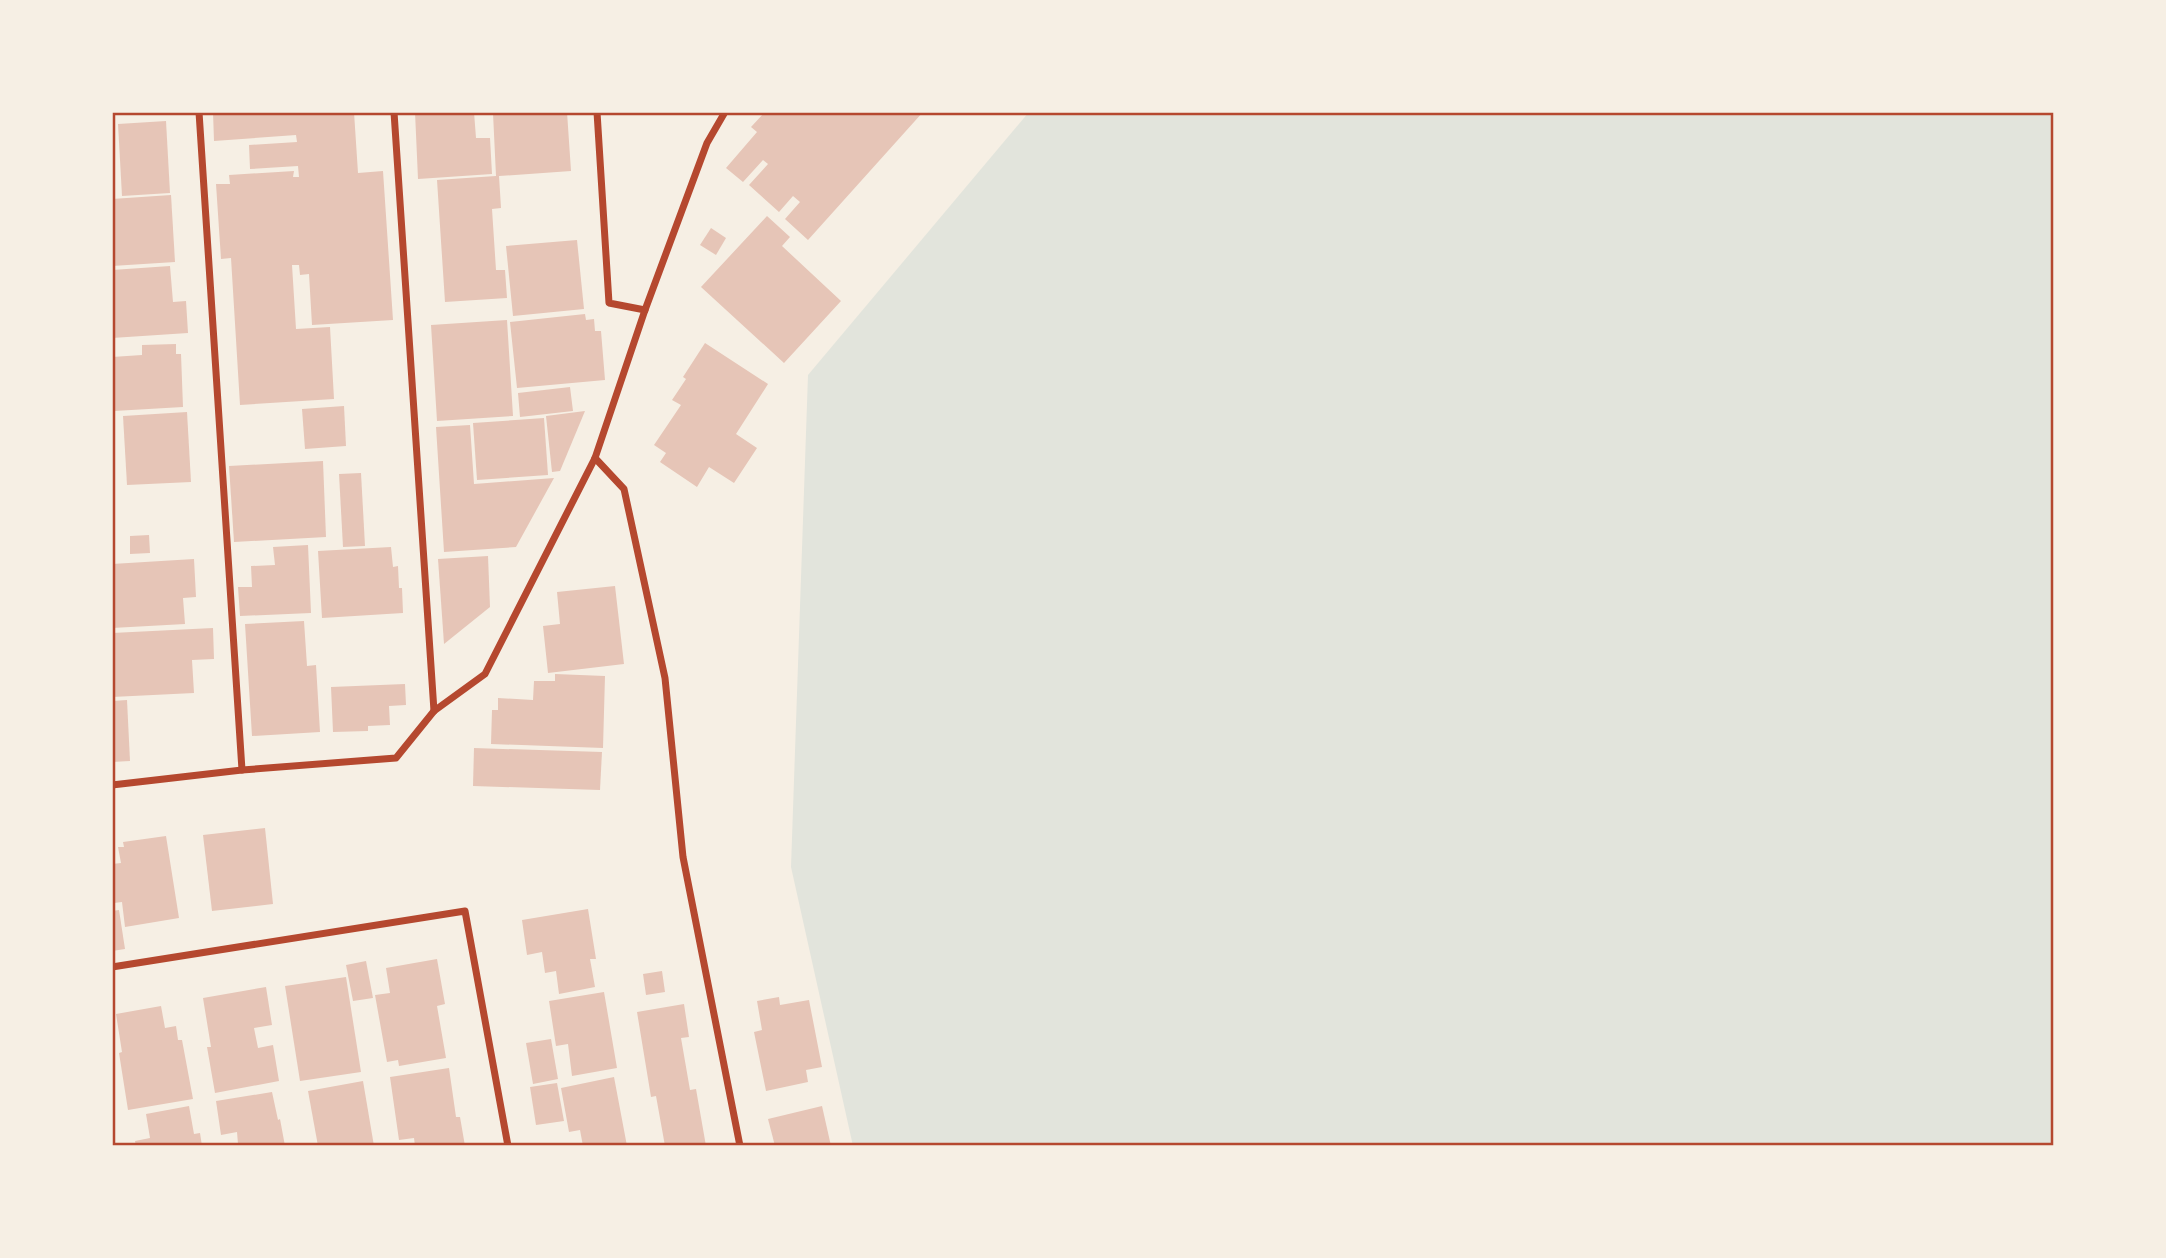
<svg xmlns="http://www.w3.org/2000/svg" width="2166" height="1258" font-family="Ubuntu,sans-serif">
<rect width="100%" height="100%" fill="#f6efe4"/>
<polygon fill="#e2e4dc" points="1029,112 2054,112 2054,1146 853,1146 791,867 808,375"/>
<g fill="#e6c5b7">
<polygon points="213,112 354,112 358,173 383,171 393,320 312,325 309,274 300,275 299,265 292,265 296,329 330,327 334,399 240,405 231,258 221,259 216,184 230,184 229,175 294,171 293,177 299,177 298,166 250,169 249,145 297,142 296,135 214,141"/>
<polygon points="415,112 474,112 476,138 490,138 492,174 418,179"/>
<polygon points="567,112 571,171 499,176 501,208 492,209 496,270 505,270 507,298 445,302 437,180 496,176 493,113"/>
<polygon points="765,112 923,112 808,240 785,219 800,202 793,196 779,212 749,185 768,164 763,160 743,182 726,168 757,132 751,127"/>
<polygon points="166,121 170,193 122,196 118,124"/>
<polygon points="171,195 175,262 112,266 112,199"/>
<polygon points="767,216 790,237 782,246 841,301 784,363 701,287"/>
<polygon points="711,228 726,238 716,255 700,245"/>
<polygon points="577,240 584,309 513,316 506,246"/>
<polygon points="170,266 173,302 186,301 188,333 112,338 112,270"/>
<polygon points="585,314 586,320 594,319 595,331 601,331 605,380 517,388 510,322"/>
<polygon points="507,320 513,416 437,421 431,325"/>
<polygon points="705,343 768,384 736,434 757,448 734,483 709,467 697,487 660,462 666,453 654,445 681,405 672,400 686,379 683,377"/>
<polygon points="176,344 176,354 181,354 183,407 114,411 112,357 142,355 142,345"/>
<polygon points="570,387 573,411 520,417 518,393"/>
<polygon points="344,406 346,446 305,449 302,409"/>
<polygon points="585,411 560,471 552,472 546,416"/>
<polygon points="187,412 191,482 127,485 123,416"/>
<polygon points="544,418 548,475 477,480 473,423"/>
<polygon points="470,425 474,484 554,478 516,547 444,552 436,427"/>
<polygon points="323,461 326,537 234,542 229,466"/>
<polygon points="361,473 365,546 343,547 339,474"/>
<polygon points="149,535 150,553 130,554 130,536"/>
<polygon points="308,545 311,613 240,616 238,587 252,587 251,566 275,565 273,547"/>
<polygon points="391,547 393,567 398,566 399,588 402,588 403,613 322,618 318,551"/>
<polygon points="488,556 490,607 444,644 438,559"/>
<polygon points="194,559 196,597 183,598 185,624 112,628 112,564"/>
<polygon points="615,586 624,664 548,673 543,626 560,624 557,592"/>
<polygon points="304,621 307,666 316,665 320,732 252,736 245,624"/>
<polygon points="213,628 214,659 192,660 194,693 112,697 112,633"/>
<polygon points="555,674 605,676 603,748 491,744 492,710 498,710 498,698 533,700 534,681 555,681"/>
<polygon points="405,684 406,705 389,706 390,725 368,726 368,731 333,732 331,687"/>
<polygon points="127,700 130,761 112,762 112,701"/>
<polygon points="474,748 602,752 600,790 473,786"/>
<polygon points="265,828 273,904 212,911 203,835"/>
<polygon points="166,836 179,918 125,927 122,902 114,903 112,890 112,864 121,863 118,847 124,847 123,842"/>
<polygon points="588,909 596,959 590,959 595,987 559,994 556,971 545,973 542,952 527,955 522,920"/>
<polygon points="119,910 125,949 112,951 112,911"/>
<polygon points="437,959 445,1004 437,1006 446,1058 399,1066 398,1060 387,1062 375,995 390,993 386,968"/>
<polygon points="366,961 373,998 353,1001 346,965"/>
<polygon points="662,971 665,992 646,995 643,974"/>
<polygon points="346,977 361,1072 300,1081 285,986"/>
<polygon points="266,987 272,1025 254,1028 258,1048 273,1045 279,1081 215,1093 207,1047 211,1047 203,998"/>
<polygon points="604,992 617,1068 572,1076 568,1044 556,1046 549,1001"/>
<polygon points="779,997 780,1005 809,1000 822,1067 806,1070 808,1082 766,1091 754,1032 762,1030 757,1001"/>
<polygon points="684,1004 689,1037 681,1038 690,1090 696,1089 706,1146 665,1146 656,1096 651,1097 637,1012"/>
<polygon points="161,1006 165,1028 176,1026 178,1040 182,1040 193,1099 128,1110 119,1053 122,1052 116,1014"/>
<polygon points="551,1039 558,1079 533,1084 526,1043"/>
<polygon points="449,1068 456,1117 460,1117 465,1146 415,1146 414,1138 399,1140 390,1077"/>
<polygon points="614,1077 627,1146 583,1146 580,1130 569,1132 561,1088"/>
<polygon points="363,1081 374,1146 318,1146 308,1091"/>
<polygon points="557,1083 564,1121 536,1125 530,1087"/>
<polygon points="272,1092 278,1120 280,1119 285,1146 233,1146 238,1144 237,1132 221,1135 216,1101"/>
<polygon points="189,1106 194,1134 200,1133 202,1146 136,1146 135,1141 150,1138 146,1114"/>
<polygon points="822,1106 831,1146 775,1146 768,1119"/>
</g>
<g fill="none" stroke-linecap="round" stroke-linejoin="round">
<g stroke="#b5482f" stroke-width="7">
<polyline points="199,112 242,770"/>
<polyline points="394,112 434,711"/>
<polyline points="597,112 609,303 645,310"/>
<polyline points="595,458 624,489 665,678 683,857 740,1146"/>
<polyline points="112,785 242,770 396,758 434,711 485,674 595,458 645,310 707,143 725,112"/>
<polyline points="112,967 465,911 508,1146"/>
</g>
</g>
<rect width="2166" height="1258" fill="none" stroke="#f6efe4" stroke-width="228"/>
<rect x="114" y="114" width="1938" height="1030" fill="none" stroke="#b5482f" stroke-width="2.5"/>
</svg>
